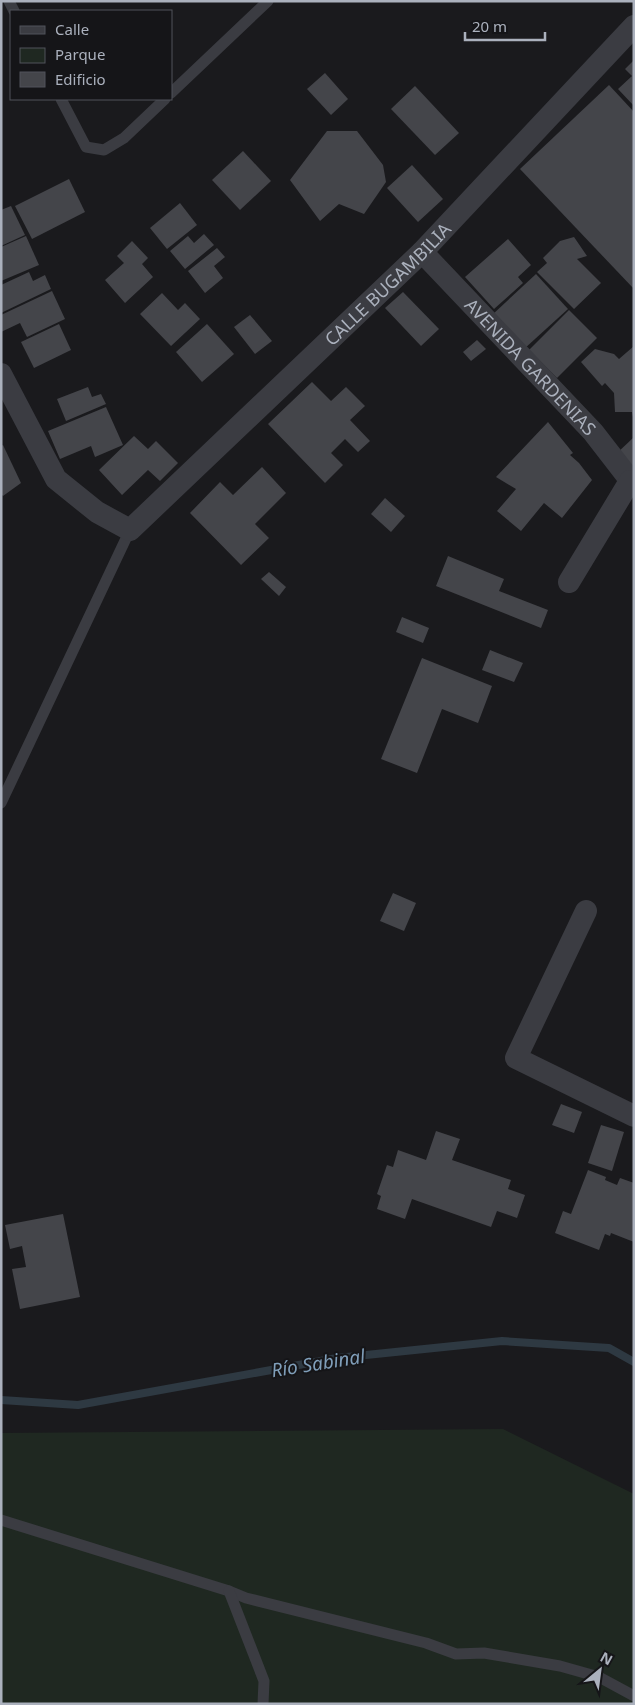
<svg xmlns="http://www.w3.org/2000/svg" width="635" height="1705" font-family="'Noto Sans',sans-serif">
<rect width="100%" height="100%" fill="#1a1a1d"/>
<polygon fill="#1f2821" points="503,1429 634,1494 634,1704 1,1704 1,1433"/>
<g fill="none" stroke-linecap="round" stroke-linejoin="round">
<polyline stroke="#2e3942" stroke-width="8" points="1,1400 78,1405 337,1358 502,1341 609,1348 634,1362"/>
</g>
<g fill="#44454a">
<polygon points="634,60 634,106 618,89 632,76 625,69"/>
<polygon points="325,73 348,99 331,115 307,89"/>
<polygon points="609,85 634,112 634,289 520,169"/>
<polygon points="415,86 459,133 435,155 391,109"/>
<polygon points="327,131 357,131 383,165 386,182 364,214 339,204 320,221 290,180"/>
<polygon points="243,151 271,181 240,210 212,180"/>
<polygon points="412,165 443,199 418,222 387,188"/>
<polygon points="69,179 85,212 32,239 15,206"/>
<polygon points="180,203 197,225 167,249 150,228"/>
<polygon points="11,206 25,235 1,246 1,210"/>
<polygon points="204,234 214,245 185,269 170,251 188,236 194,243"/>
<polygon points="26,236 39,265 1,281 1,247"/>
<polygon points="574,237 587,256 577,259 601,283 574,309 537,272 547,263 543,258 560,241"/>
<polygon points="508,239 531,265 518,277 523,283 494,309 465,277"/>
<polygon points="132,241 148,258 142,264 153,277 125,303 105,280 124,263 117,256"/>
<polygon points="217,248 225,257 214,266 223,278 205,293 188,271"/>
<polygon points="29,272 33,281 45,275 51,289 1,313 1,285"/>
<polygon points="536,274 568,309 524,349 492,315"/>
<polygon points="52,291 65,319 27,337 20,323 1,332 1,315"/>
<polygon points="403,292 439,329 421,346 385,308"/>
<polygon points="162,293 178,310 185,303 200,319 171,346 140,314"/>
<polygon points="569,310 597,338 557,378 529,350"/>
<polygon points="250,315 272,341 255,354 234,327"/>
<polygon points="59,324 71,350 34,368 21,342"/>
<polygon points="207,324 234,354 202,382 176,352"/>
<polygon points="477,340 486,349 471,361 463,352"/>
<polygon points="634,346 634,417 633,417 632,412 615,412 614,393 605,383 602,386 581,362 595,349 614,354 619,359"/>
<polygon points="312,382 331,401 346,387 365,406 350,420 370,441 358,452 345,439 331,453 343,465 325,483 268,424"/>
<polygon points="88,387 92,397 101,394 106,404 66,421 57,399"/>
<polygon points="106,407 123,445 95,457 91,446 60,459 48,431"/>
<polygon points="548,422 573,453 570,455 579,463 592,480 562,518 544,503 521,531 497,511 516,489 496,477"/>
<polygon points="134,436 148,449 156,441 178,463 160,481 148,470 122,495 99,470"/>
<polygon points="634,437 634,476 615,455"/>
<polygon points="3,445 21,483 3,496 1,494 1,446"/>
<polygon points="262,467 286,493 255,524 269,538 241,565 190,513 220,482 233,495"/>
<polygon points="385,498 405,516 391,532 371,514"/>
<polygon points="448,556 504,579 499,591 548,610 541,628 436,586"/>
<polygon points="269,572 286,587 279,596 261,579"/>
<polygon points="402,617 429,628 423,643 396,632"/>
<polygon points="490,650 523,663 514,682 482,670"/>
<polygon points="422,658 492,686 478,723 442,709 417,773 381,759"/>
<polygon points="393,893 416,903 404,931 380,921"/>
<polygon points="561,1104 582,1112 574,1133 552,1125"/>
<polygon points="601,1125 624,1132 612,1171 588,1163"/>
<polygon points="436,1131 460,1139 452,1160 511,1180 508,1189 525,1195 517,1218 497,1211 491,1227 412,1199 405,1219 377,1209 381,1196 377,1194 387,1165 393,1167 398,1150 426,1160"/>
<polygon points="588,1170 606,1177 605,1180 617,1185 620,1178 634,1183 634,1242 611,1233 610,1236 605,1234 599,1250 555,1233 563,1211 571,1214"/>
<polygon points="63,1214 80,1297 20,1309 12,1269 26,1267 22,1246 10,1249 5,1225"/>
</g>
<g fill="none" stroke-linecap="round" stroke-linejoin="round">
<g stroke="#3b3c42" stroke-width="11">
<polyline points="9,1 14,11"/>
<polyline points="171,93 268,1"/>
<polyline points="61,99 86,147 104,150 124,138 165,99"/>
<polyline points="1,803 130,530"/>
<polyline points="1,1520 229,1591 246,1598 426,1643 456,1654 484,1653 560,1666 599,1677 634,1696"/>
<polyline points="229,1591 264,1681 263,1704"/>
</g>
<g stroke="#3b3c42" stroke-width="22">
<path id="s1" d="M422 252 593 432 634 485"/>
<path id="s2" d="M1 374 56 479 97 512 130 530 422 252 634 26"/>
<polyline points="569,582 630,481"/>
<polyline points="586,911 516,1058 634,1116"/>
</g>
</g>
<g text-anchor="middle" dominant-baseline="central" stroke-width="4" stroke-linejoin="round" paint-order="stroke">
<g font-size="18" fill="#abb1bd" stroke="#151518">
<text stroke="none"><textPath href="#s2" startOffset="565">CALLE BUGAMBILIA</textPath></text>
<text stroke="none"><textPath href="#s1" startOffset="158">AVENIDA GARDENIAS</textPath></text>
</g>
<g font-size="19" font-style="italic" fill="#809fba" stroke="#151518">
<text transform="translate(318 1363) rotate(-9)">Río Sabinal</text>
</g>
</g>
<rect width="635" height="1705" fill="none" stroke="#abb1bd" stroke-width="5"/>
<rect x="10" y="10" width="162" height="90" fill="#151518" stroke="#51535a"/>
<rect x="20" y="26" width="25" height="8" fill="#3b3c42" stroke="#51535a"/>
<text x="55" y="35" font-size="15" fill="#abb1bd">Calle</text>
<rect x="20" y="48" width="25" height="15" fill="#1f2821" stroke="#51535a"/>
<text x="55" y="60" font-size="15" fill="#abb1bd">Parque</text>
<rect x="20" y="72" width="25" height="15" fill="#44454a" stroke="#51535a"/>
<text x="55" y="85" font-size="15" fill="#abb1bd">Edificio</text>
<g transform="translate(600 1670) rotate(29)" stroke="#151518" stroke-width="4" paint-order="stroke">
<path d="M0-4L9 19L0 12L-9 19Z" fill="#abb1bd"/>
<text y="-8" font-size="14" font-weight="bold" text-anchor="middle" fill="#abb1bd">N</text>
</g>
<path d="M465 32v8h80v-8" fill="none" stroke="#abb1bd" stroke-width="2.5"/>
<text x="472" y="32" font-size="15" fill="#abb1bd" stroke="#151518" stroke-width="4" paint-order="stroke">20 m</text>
</svg>
